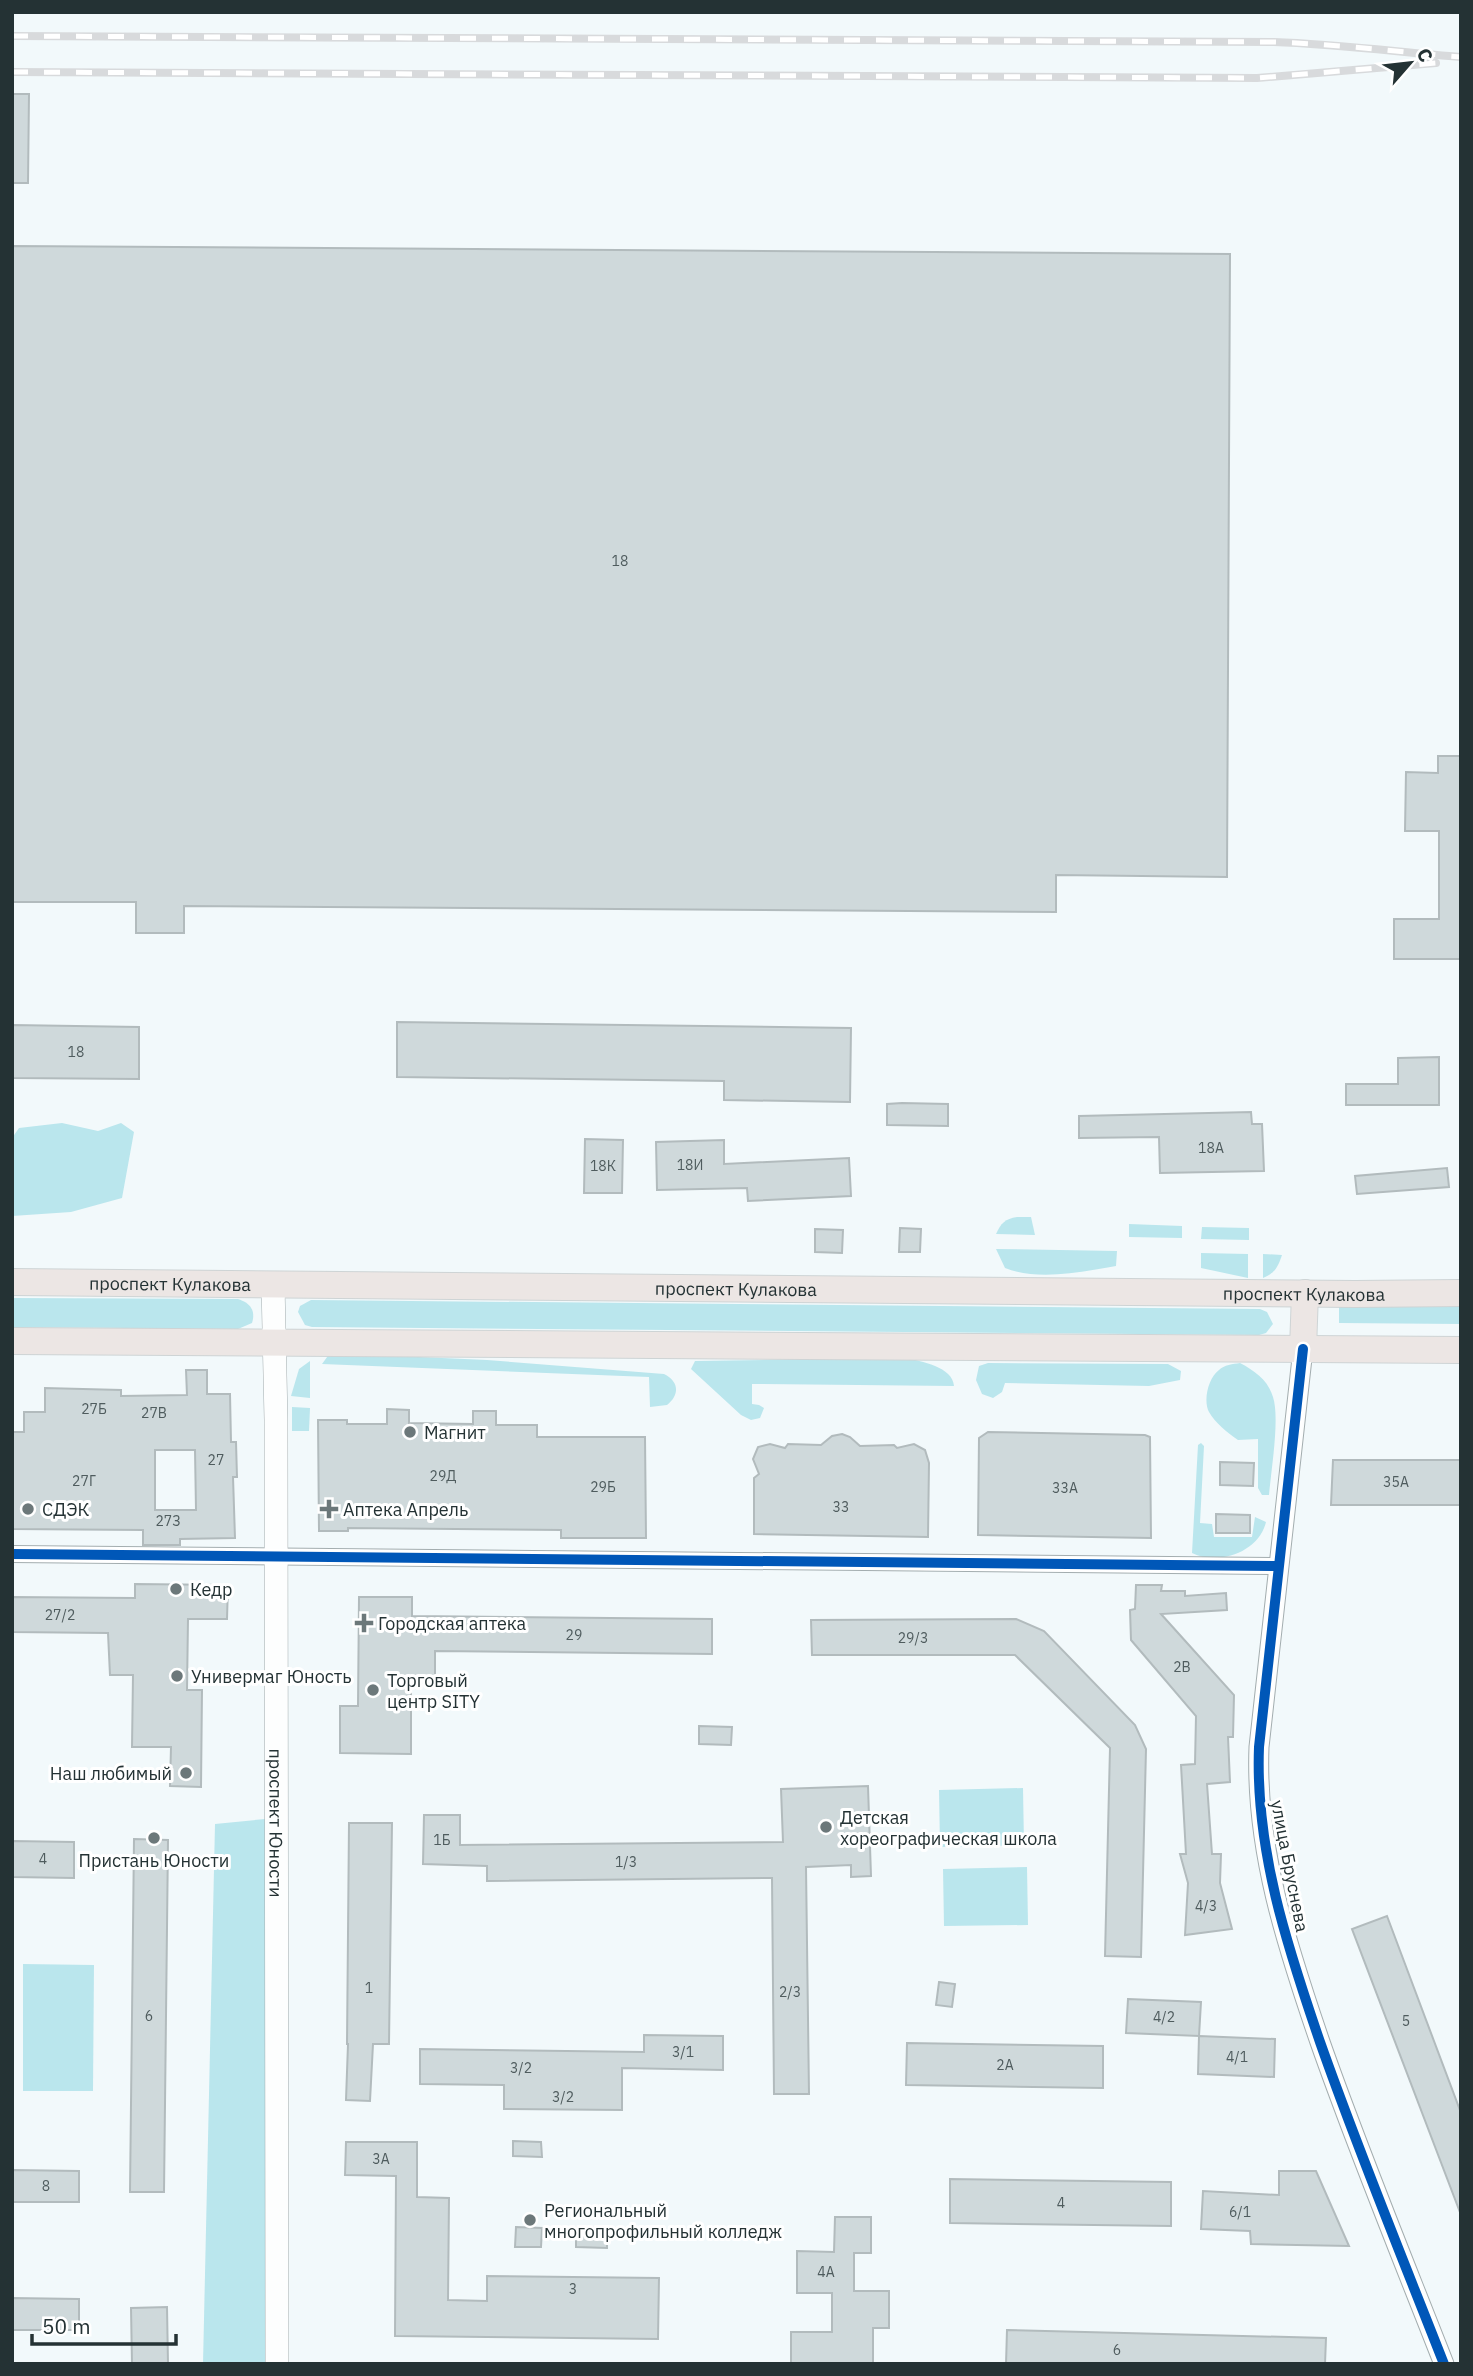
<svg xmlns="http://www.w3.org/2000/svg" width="1473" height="2376" font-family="'IBM Plex Sans',sans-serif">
<rect width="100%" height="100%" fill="#f2f9fb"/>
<g fill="#bae6ed">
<polygon points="62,1123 98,1131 121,1123 134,1132 122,1198 71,1212 12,1216 12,1138 19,1128"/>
<path d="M1017 1217H1031L1035 1235 996 1234C1001 1223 1005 1219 1017 1217Z"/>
<polygon points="1129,1224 1182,1226 1182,1238 1129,1237"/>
<polygon points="1202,1227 1249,1228 1249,1240 1201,1239"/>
<path d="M996 1249 1117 1251 1116 1266C1083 1272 1037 1281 1005 1268Z"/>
<polygon points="1201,1253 1248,1254 1248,1278 1201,1268"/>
<path d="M1263 1254 1282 1255C1278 1267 1275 1273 1263 1278Z"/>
<path d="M12 1298 238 1299C250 1303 256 1310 252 1323L238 1329 12 1327Z"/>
<polygon points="1339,1299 1461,1300 1461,1324 1339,1323"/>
<polygon points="311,1300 1260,1309 1267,1312 1273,1324 1266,1333 1259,1335 312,1327 305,1325 298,1312 300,1306"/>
<path d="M330 1353 487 1360 664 1374C679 1381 680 1395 667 1405L650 1407 649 1377 322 1364Z"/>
<path d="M905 1358C921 1361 953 1367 954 1386L752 1384V1404L759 1405 764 1408 760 1418 751 1420 741 1415 691 1369 695 1361Z"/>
<polygon points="310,1361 310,1398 291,1396 299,1369"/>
<polygon points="988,1363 1168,1364 1181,1371 1180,1380 1149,1386 1005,1383 1002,1392 993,1398 982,1394 976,1380 979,1366"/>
<path d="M1240 1363C1255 1371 1268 1380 1273 1397 1280 1418 1271 1471 1269 1495H1262L1258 1488V1439L1238 1440C1228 1433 1215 1423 1209 1412 1203 1401 1208 1378 1219 1370 1224 1365 1233 1364 1240 1363Z"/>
<polygon points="292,1407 310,1408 309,1431 292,1431"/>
<path d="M1201 1443 1204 1446 1200 1523 1212 1524 1214 1537H1252L1255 1517 1266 1522C1259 1552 1219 1566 1192 1553L1198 1445Z"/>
<polygon points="1023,1788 1024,1845 940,1847 939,1790"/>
<polygon points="265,1819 267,2364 203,2364 215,1824"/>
<polygon points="1027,1867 1028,1925 944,1926 943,1869"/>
<polygon points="23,1964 94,1965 93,2091 23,2091"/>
</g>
<g fill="#cfd9db" stroke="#b2bbbd" stroke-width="2" fill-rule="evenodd">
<polygon points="12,94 29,94 28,183 12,183"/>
<polygon points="12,246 1230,254 1227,877 1056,875 1056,912 184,906 184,933 136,933 136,902 12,902"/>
<polygon points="1438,756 1461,756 1461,959 1394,959 1394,919 1439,919 1439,831 1405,831 1406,772 1438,773"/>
<polygon points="397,1022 851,1028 850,1102 724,1100 724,1081 397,1077"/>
<polygon points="12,1025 139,1027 139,1079 12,1078"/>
<polygon points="1439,1057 1439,1105 1346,1105 1346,1084 1398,1084 1398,1058"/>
<polygon points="902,1103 948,1104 948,1126 887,1125 887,1104"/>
<polygon points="1251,1112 1252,1124 1262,1124 1264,1171 1160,1173 1159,1137 1079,1138 1079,1116"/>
<polygon points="585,1139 623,1140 622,1193 584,1193"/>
<polygon points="724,1140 724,1164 849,1158 851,1196 748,1201 747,1188 657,1190 656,1142"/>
<polygon points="1447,1168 1449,1187 1357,1194 1355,1176"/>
<polygon points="900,1228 921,1229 920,1252 899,1252"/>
<polygon points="815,1229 843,1230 842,1253 815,1252"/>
<path d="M186 1370H207V1394H230L231 1442H236L237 1477H233L235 1538 180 1539V1545H143V1530L12 1529V1432H24V1412H45V1388L121 1390V1396L187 1395ZM155 1450H195L196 1510H155Z"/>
<polygon points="387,1409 409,1410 409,1423 473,1424 473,1411 496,1411 496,1425 537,1425 537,1437 645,1437 646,1538 561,1538 561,1530 348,1528 348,1531 319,1531 318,1420 347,1420 347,1424 387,1424"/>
<polygon points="988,1432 1145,1435 1150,1437 1151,1538 978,1535 979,1438"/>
<polygon points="842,1434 850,1437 860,1446 894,1445 897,1448 914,1444 925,1450 929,1463 928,1537 754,1534 754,1478 759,1474 753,1459 758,1447 770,1444 785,1448 788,1444 821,1445 832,1436"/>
<polygon points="1333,1460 1461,1460 1461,1505 1331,1505"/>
<polygon points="1220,1462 1254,1463 1253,1486 1220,1485"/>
<polygon points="1216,1514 1250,1515 1250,1533 1216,1533"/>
<polygon points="135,1584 228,1585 227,1619 188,1619 187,1690 202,1690 201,1787 170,1786 171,1747 132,1747 133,1675 110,1675 108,1633 12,1632 12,1597 135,1598"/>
<polygon points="1136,1585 1162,1585 1161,1591 1185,1591 1185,1596 1226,1593 1227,1610 1161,1614 1234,1695 1233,1737 1228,1737 1230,1782 1207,1784 1212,1854 1221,1854 1220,1883 1232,1929 1185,1935 1188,1883 1180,1854 1186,1854 1181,1765 1195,1764 1196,1716 1131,1640 1130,1610 1135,1609"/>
<polygon points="359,1597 412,1597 412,1616 712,1619 712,1654 435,1651 435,1683 411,1683 411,1754 340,1753 340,1706 358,1706"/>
<polygon points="1016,1619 1044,1631 1135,1725 1146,1749 1141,1957 1105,1956 1110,1748 1015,1655 812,1655 811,1620"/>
<polygon points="699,1726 732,1727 731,1745 699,1744"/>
<polygon points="868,1786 871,1876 851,1877 851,1865 806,1867 809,2094 774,2094 772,1878 487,1881 487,1866 423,1864 424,1815 460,1815 460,1845 783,1842 781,1789"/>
<polygon points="349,1823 392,1823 389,2044 373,2044 370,2101 346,2100 348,2044 347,2044"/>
<polygon points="134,1839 168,1840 164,2192 130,2192"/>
<polygon points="12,1841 74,1842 74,1878 12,1877"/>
<polygon points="1387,1916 1461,2113 1461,2215 1352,1929"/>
<polygon points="939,1982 955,1984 952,2007 936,2005"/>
<polygon points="1128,1999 1201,2002 1199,2036 1126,2033"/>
<polygon points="644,2035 723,2036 723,2070 622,2068 622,2110 504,2109 504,2085 420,2084 420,2049 644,2052"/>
<polygon points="1199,2036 1275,2039 1274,2077 1198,2074"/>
<polygon points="907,2043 1103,2046 1103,2088 906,2085"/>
<polygon points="513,2141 541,2142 542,2157 513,2156"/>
<polygon points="346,2142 417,2142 417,2197 449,2198 448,2300 487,2301 487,2276 659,2278 658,2339 395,2336 396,2176 345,2175"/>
<polygon points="12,2170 79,2171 79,2202 12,2202"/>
<polygon points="1279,2171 1316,2171 1349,2246 1251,2244 1250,2231 1201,2229 1203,2191 1279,2195"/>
<polygon points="950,2179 1171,2182 1171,2226 950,2223"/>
<polygon points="835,2217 871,2217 871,2253 854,2253 854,2291 889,2291 889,2328 873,2328 873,2364 791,2364 791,2332 832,2332 832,2293 797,2293 797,2251 834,2252"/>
<polygon points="516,2227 542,2228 541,2247 515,2247"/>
<polygon points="576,2227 607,2227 607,2248 576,2247"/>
<polygon points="12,2298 79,2299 79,2330 12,2330"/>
<polygon points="167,2307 168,2364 132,2364 131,2308"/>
<polygon points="1007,2330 1326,2338 1325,2364 1006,2364"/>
</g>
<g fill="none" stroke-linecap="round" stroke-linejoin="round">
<g stroke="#a3adaf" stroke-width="18">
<polyline id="minor" points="12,1554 1278,1566"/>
</g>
<g stroke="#a3adaf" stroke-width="21">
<path id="tertiary" d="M1303 1349 1259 1747C1255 1849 1287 1946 1320 2042 1358 2150 1402 2257 1444 2364"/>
</g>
<g stroke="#a3adaf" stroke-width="24">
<g id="secondary">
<path id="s1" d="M273 1284 276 1420 277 2364"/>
</g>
</g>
<g stroke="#ced4d5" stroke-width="28">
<g id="primary">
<path id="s2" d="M12 1282 1355 1294 1461 1293"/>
<polyline points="12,1341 1461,1350"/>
<polyline points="1303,1349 1305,1293"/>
</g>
</g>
<use href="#minor" stroke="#fdfefe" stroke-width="16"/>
<use href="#tertiary" stroke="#fdfefe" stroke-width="19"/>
<use href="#secondary" stroke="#fdfefe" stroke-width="23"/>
<use href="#primary" stroke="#ece6e4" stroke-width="26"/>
<g stroke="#d8dadc" stroke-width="8">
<g id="rail">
<path d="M12 36 1274 42C1336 44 1398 52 1461 57"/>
<polyline points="12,72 1257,78 1436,63"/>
</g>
</g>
<use href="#rail" stroke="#fff" stroke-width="5" stroke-dasharray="16" stroke-linecap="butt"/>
<g stroke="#fff" stroke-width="15">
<g id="cycleway">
<path d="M1303 1349 1259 1747C1255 1849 1287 1946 1320 2042 1358 2150 1402 2257 1444 2364"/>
<polyline points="12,1554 1278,1566"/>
</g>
</g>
<use href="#cycleway" stroke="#0057b8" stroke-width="10"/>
</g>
<g fill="#6c787a" stroke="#fff" stroke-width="2.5">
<circle cx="410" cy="1432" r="7"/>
<circle cx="28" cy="1509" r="7"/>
<path d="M325.5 1498.5h7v7h7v7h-7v7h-7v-7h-7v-7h7z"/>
<circle cx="176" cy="1589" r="7"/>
<path d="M360.5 1612.5h7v7h7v7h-7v7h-7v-7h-7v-7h7z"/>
<circle cx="177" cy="1676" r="7"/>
<circle cx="373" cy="1690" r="7"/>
<circle cx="186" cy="1773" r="7"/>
<circle cx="826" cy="1827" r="7"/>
<circle cx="154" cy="1838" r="7"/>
<circle cx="530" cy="2220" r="7"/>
</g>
<g text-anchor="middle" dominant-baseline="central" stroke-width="6" stroke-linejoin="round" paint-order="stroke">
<g font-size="14" fill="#4f5c5e">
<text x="620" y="561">18</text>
<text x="76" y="1052">18</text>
<text x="1211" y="1148">18А</text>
<text x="690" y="1165">18И</text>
<text x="603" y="1166">18К</text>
<text x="94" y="1409">27Б</text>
<text x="154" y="1413">27В</text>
<text x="216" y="1460">27</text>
<text x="443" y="1476">29Д</text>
<text x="84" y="1481">27Г</text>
<text x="1396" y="1482">35А</text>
<text x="603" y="1487">29Б</text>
<text x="1065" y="1488">33А</text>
<text x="841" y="1507">33</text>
<text x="168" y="1521">27З</text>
<text x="60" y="1615">27/2</text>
<text x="574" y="1635">29</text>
<text x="913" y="1638">29/3</text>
<text x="1182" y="1667">2В</text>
<text x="442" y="1840">1Б</text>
<text x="43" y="1859">4</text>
<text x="626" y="1862">1/3</text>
<text x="1206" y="1906">4/3</text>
<text x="369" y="1988">1</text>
<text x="790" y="1992">2/3</text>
<text x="149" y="2016">6</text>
<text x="1164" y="2017">4/2</text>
<text x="1406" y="2021">5</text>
<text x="683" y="2052">3/1</text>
<text x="1237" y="2057">4/1</text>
<text x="1005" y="2065">2А</text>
<text x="521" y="2068">3/2</text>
<text x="563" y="2097">3/2</text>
<text x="381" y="2159">3А</text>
<text x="46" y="2186">8</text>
<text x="1061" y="2203">4</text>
<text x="1240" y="2212">6/1</text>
<text x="826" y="2272">4А</text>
<text x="573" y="2289">3</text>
<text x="1117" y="2350">6</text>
</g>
<g font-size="18" fill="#243234" stroke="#fff">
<text stroke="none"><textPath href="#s2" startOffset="158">проспект Кулакова</textPath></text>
<text stroke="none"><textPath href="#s2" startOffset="724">проспект Кулакова</textPath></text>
<text stroke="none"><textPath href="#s2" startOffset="1292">проспект Кулакова</textPath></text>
<text stroke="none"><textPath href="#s1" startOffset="539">проспект Юности</textPath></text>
<text transform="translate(1290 1866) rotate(79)">улица Бруснева</text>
</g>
<g font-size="18" fill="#243234" stroke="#fff" text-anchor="start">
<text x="424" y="1432">Магнит</text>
<text x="42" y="1509">СДЭК</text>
<text x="343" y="1509">Аптека Апрель</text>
<text x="190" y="1589">Кедр</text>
<text x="378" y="1623">Городская аптека</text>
<text x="191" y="1676">Универмаг Юность</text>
<text x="387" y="1680">Торговый<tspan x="387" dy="21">центр SITY</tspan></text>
<text x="172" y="1773" text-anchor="end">Наш любимый</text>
<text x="840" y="1817">Детская<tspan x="840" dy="21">хореографическая школа</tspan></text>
<text x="154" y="1860" text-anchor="middle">Пристань Юности</text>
<text x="544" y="2210">Региональный<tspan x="544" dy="21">многопрофильный колледж</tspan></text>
</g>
</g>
<rect width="1473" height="2376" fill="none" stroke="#243234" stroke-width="28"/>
<g transform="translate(1410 63) rotate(62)" stroke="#ffffff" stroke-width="5" paint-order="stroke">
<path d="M0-5L12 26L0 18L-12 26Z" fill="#243234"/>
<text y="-10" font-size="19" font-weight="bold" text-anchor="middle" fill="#243234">С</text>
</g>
<path d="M32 2334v10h144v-10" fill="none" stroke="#243234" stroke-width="3.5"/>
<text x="42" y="2334" font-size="21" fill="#243234" stroke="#ffffff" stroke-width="5" paint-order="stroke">50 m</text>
</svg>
